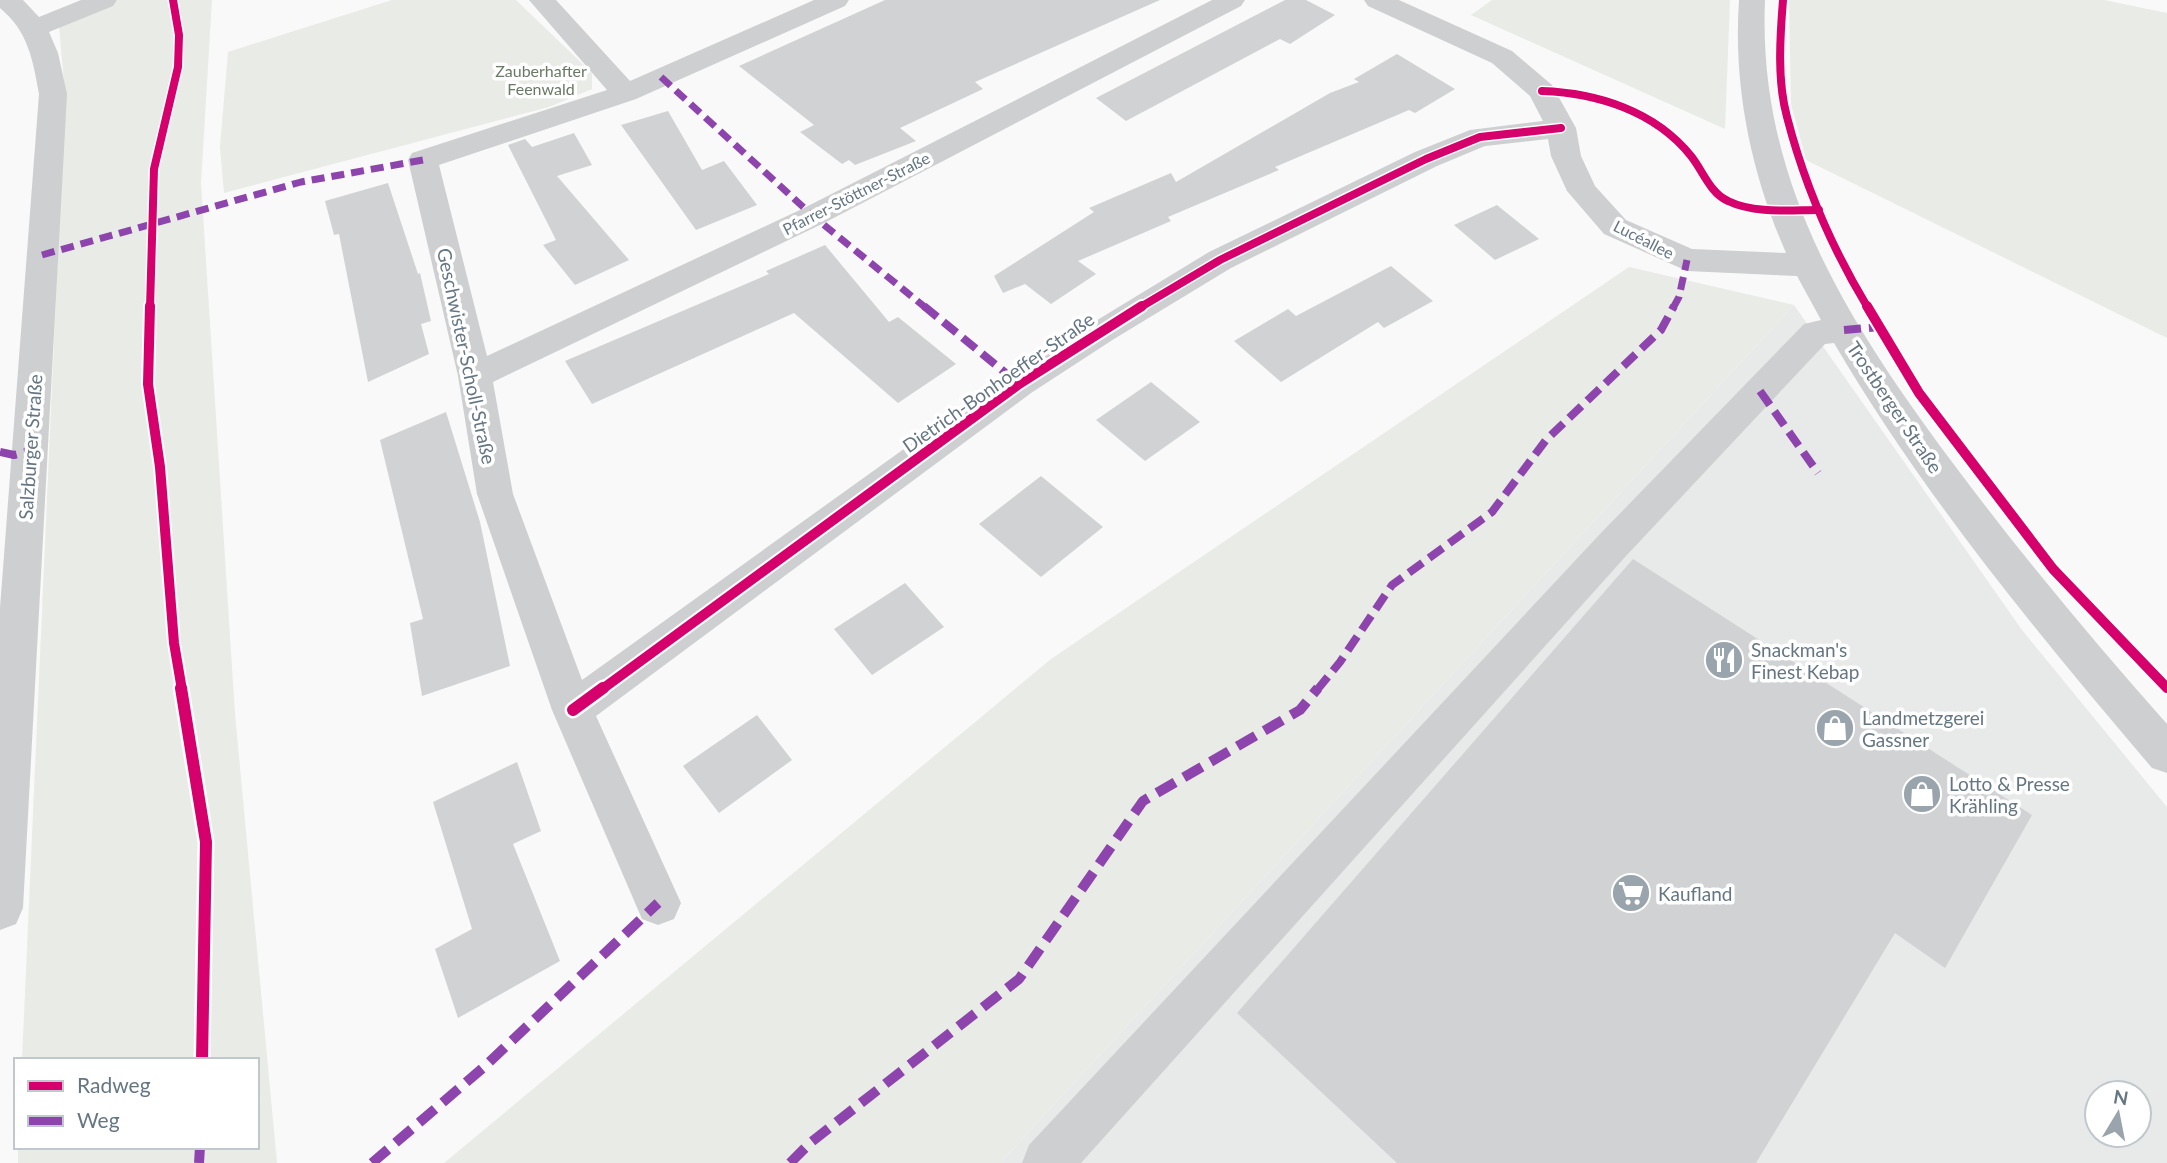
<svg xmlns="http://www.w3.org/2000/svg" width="2167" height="1163" font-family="Lato,sans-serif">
<rect width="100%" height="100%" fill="#f9f9f9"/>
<path fill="#e8e9e9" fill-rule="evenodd" d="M1794 305 2022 630 2167 807V1163H1000ZM2097 1093H2139V1135H2097Z"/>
<g fill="#e8ebe6">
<polygon points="118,0 212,0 201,183 235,714 277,1163 18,1163 18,1147 257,1147 257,1060 22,1060 65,95 59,26"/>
<polygon points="392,0 516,0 592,73 592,89 549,107 224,193 220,147 228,52"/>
<polygon points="1492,0 1730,0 1725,129 1471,15"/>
<polygon points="1789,0 2104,0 2167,13 2167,338 1806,160 1791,104"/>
<polygon points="1629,267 1794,305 1000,1163 444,1163 1051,659"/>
</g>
<g fill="#d0d2d3">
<polygon points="885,0 1160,0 975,82 983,89 900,128 916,141 855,165 849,160 842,164 800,132 814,125 739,66"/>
<polygon points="1285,0 1306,0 1335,15 1290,44 1280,39 1126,121 1096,98"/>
<polygon points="1397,54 1455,89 1415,113 1409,110 1275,167 1279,170 1168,217 1171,221 1078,261 1096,274 1051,304 1025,284 1003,293 994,276 1094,212 1089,208 1171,173 1176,182 1330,93 1359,82 1354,79"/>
<polygon points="668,111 702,170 724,161 757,205 696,230 621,125"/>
<polygon points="574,133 592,165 557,176 629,260 575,285 543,245 556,240 508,145 525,139 532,147"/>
<polygon points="388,183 418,274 420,273 431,321 421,324 429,354 368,382 339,234 334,235 325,201"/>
<polygon points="1497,205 1539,239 1495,260 1454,225"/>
<polygon points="825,245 889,322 898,317 956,364 898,403 794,313 592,404 565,361 769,274 766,271"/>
<polygon points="1391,266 1433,301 1384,328 1378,322 1281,382 1234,341 1288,309 1296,316"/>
<polygon points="1151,382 1200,422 1145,461 1096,420"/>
<polygon points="446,412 480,522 510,666 422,696 410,623 423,619 380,440"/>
<polygon points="1041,476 1103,527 1041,577 979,524"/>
<polygon points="1633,559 2032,815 1945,968 1895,933 1756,1163 1397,1163 1237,1013"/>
<polygon points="905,583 944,627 872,675 834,629"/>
<polygon points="757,715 792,760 719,813 683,766"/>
<polygon points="517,762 541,831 513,844 560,961 458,1018 435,949 472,929 433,802"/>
</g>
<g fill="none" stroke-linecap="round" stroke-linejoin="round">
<g fill="#cecfd0" fill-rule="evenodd">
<path d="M0 0H23L39 17 81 0H117L113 6 49 32 58 53 67 94 23 908 16 924 0 930V608L39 94C33 60 28 31 0 8Z"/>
<path d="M529 0H556L630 81 814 0H849L845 6 636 99 439 165 487 356 802 209 1212 0H1245L1241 6 824 223 493 382 513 494 582 680 1007 375 1209 252 1415 152 1470 130 1543 121 1530 96 1492 63 1368 6 1364 0H1399L1512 51 1552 85 1576 128 1581 156 1595 186 1626 220 1692 249 1786 253C1751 173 1733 87 1739 0H1765C1757 185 1852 328 1958 470 2024 558 2094 642 2167 724V773L2152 768C2038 634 1923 495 1834 343L1825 344 1626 556 1081 1163H1022L1029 1145 1600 534 1804 324 1821 320 1797 276 1687 271 1604 234 1567 191 1551 156 1548 139 1485 146 1437 166 1231 268 1114 339 1031 393 596 716 681 903 674 919 658 925 642 919 552 710 477 494 458 376 408 160 412 153 607 90Z"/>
</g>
<g stroke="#8e44ad" stroke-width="7" stroke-dasharray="13 7" stroke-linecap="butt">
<polyline points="661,77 813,216 926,308"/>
<polyline points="42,255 301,182 423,160"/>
<polyline points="1673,308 1679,297 1687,260"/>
</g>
<g stroke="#8e44ad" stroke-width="8" stroke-dasharray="17 8" stroke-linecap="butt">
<polyline points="924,306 1019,384"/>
<polyline points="1844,330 1880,327"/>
<polyline points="1760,391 1818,473"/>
<polyline points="0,452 14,455 30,451"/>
<polyline points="1317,690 1340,662 1392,585 1492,512 1546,440 1661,330 1674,306"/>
</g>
<g stroke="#8e44ad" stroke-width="10" stroke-dasharray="21 10" stroke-linecap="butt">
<polyline points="199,1163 200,1147"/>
<polyline points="372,1163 484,1067 658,903"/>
<polyline points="790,1163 810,1143 1019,979 1143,801 1300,710 1318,688"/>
</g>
<g stroke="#fff" stroke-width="11">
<g id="cycleway-far2">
<path d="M1783 0C1780 37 1777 81 1787 117 1804 183 1833 250 1868 308"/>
<path d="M1542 91C1597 93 1655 111 1691 156 1703 171 1710 193 1728 201 1755 214 1790 210 1819 210"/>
<polyline points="150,308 154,169 178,67 179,35 173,0"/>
<polyline points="1139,308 1220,260 1426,159 1480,137 1561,128"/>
</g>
</g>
<g stroke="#fff" stroke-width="14">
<g id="cycleway-far1">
<polyline points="150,306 148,384 160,467 174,643 182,690"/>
<polyline points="1867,306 1919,393 2053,569 2167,688"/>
<polyline points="601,690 1019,384 1142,306"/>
</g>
</g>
<g stroke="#fff" stroke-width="17">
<g id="cycleway">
<polyline points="181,688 206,842 202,1060"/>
<polyline points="573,710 603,688"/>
</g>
</g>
<use href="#cycleway-far2" stroke="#d6006c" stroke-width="8"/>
<use href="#cycleway-far1" stroke="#d6006c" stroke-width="10"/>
<use href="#cycleway" stroke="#d6006c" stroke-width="12"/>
</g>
<defs>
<g id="restaurant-disc" transform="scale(2.0125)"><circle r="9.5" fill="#99a4ac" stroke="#fff"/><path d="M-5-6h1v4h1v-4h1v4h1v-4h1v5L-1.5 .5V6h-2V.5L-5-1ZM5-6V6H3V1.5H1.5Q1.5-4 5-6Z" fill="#fff"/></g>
<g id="shop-disc" transform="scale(2.0125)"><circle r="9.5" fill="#99a4ac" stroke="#fff"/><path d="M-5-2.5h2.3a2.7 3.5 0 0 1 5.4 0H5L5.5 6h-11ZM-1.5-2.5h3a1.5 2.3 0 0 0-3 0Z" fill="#fff"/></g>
<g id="supermarket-disc" transform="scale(2.0125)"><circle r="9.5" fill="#99a4ac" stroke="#fff"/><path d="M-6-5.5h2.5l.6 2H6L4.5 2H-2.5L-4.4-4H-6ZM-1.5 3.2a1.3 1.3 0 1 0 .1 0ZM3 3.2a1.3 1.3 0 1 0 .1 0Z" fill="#fff"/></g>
</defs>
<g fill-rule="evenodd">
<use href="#restaurant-disc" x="1724" y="660"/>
<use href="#shop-disc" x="1835" y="728"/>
<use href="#shop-disc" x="1922" y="794"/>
<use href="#supermarket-disc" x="1631" y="893"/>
</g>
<g text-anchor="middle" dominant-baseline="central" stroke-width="7" stroke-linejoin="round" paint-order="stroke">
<g font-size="16" fill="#687a64" stroke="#fff">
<text x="541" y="70">Zauberhafter<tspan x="541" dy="18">Feenwald</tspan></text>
</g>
<g font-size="16" fill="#657683" stroke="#fff">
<text transform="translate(856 193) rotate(-27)">Pfarrer-Stöttner-Straße</text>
<text transform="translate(1644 239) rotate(27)">Lucéallee</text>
</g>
<g font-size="19" fill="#657683" stroke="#fff">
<text transform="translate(467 356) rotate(78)">Geschwister-Scholl-Straße</text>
<text transform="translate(998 382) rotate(-35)">Dietrich-Bonhoeffer-Straße</text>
<text transform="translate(1895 407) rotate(56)">Trostberger Straße</text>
<text transform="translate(30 447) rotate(-86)">Salzburger Straße</text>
</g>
<g font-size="19" fill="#657683" stroke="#fff" text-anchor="start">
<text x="1751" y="649">Snackman's<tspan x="1751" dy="22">Finest Kebap</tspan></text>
<text x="1862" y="717">Landmetzgerei<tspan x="1862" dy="22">Gassner</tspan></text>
<text x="1949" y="783">Lotto &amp; Presse<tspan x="1949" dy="22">Krähling</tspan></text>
<text x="1658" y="893">Kaufland</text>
</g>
</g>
<rect x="14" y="1058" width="245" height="91" fill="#ffffff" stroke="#c1c8cd" stroke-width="2"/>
<rect x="28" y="1081" width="35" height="10" fill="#d6006c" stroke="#c1c8cd" stroke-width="2"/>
<text x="77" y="1093" font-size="21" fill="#657683">Radweg</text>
<rect x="28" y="1116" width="35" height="10" fill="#8e44ad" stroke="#c1c8cd" stroke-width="2"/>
<text x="77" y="1128" font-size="21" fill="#657683">Weg</text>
<g transform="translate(2118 1114) rotate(10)"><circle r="33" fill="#ffffff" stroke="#c1c8cd" stroke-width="2"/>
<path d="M0-5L12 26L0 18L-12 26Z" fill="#99a4ac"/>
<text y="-10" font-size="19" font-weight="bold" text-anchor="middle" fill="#657683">N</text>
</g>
</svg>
